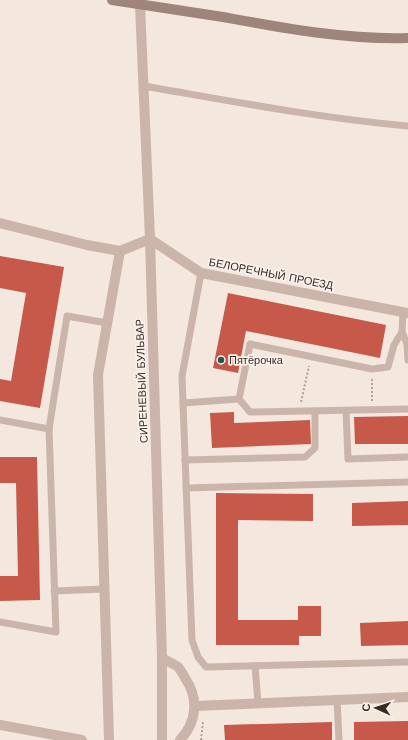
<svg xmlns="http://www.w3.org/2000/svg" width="408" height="740" font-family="'Work Sans',sans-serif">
<rect width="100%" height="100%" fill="#f3e7de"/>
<g fill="#c65949">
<polygon points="0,256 64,267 40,408 0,401 0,379 11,381 26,293 0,288"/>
<polygon points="228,293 386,325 380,358 246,331 238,373 213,368"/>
<polygon points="234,412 234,423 310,420 311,444 212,448 210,413"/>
<polygon points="408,416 408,444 355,444 354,417"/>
<polygon points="0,457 37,457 40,600 0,601 0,576 18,576 16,483 0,483"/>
<polygon points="216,493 313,494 313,521 238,520 238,620 298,620 298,606 321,606 321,636 299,636 299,645 216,645"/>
<polygon points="408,501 408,525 352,526 352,503"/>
<polygon points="408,621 408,645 361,646 360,623"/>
<polygon points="408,721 408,740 354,740 354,722"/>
<polygon points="332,722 332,740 225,740 224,725"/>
</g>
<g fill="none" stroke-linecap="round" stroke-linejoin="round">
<g stroke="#b79f94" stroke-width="2" stroke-dasharray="2 2" stroke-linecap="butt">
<polyline points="372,401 372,377"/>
<polyline points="301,402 309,366"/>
<polyline points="201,740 203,722"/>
</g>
<g stroke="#cbb5aa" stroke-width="7">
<path d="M144 86C231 101 319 118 408 126"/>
<polyline points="201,273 182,376 183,403 239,399 250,344 372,369 388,367 394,345 402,332 403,312"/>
<polyline points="402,332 407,344 408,360"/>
<polyline points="239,399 250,412 408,409"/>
<polyline points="183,403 192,640 198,657 206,667 408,662"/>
<polyline points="346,411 348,459 408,457"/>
<polyline points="0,420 49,429"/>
<polyline points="185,460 305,457 315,448 315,411"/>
<polyline points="186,488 408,482"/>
<polyline points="54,591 104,589"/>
<polyline points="0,622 56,632 49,429 67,316 107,323"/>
<polyline points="255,666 258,703"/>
<polyline points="337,700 339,740"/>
</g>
<g stroke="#cbb5aa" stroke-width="10">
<path d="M140 5 150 239 162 658C167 661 174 664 178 667 181 670 183 674 185 678 199 698 197 722 180 740"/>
<polyline points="0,223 87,245 120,251 150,239 201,273 408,313"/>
<polyline points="195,706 408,697"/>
<polyline points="0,725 82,740"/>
<polyline points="109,740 98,375 120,251"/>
<polyline points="162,740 162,658"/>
</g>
<path stroke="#9f847b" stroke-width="10" d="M112 0C149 6 186 11 223 17 284 28 346 40 408 38"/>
</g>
<circle fill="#1e5a58" stroke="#faf1eb" stroke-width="1.5" cx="221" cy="360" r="4"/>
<g text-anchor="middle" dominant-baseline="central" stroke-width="3.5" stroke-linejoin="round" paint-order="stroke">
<g font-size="11" fill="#382c29" stroke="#faf1eb">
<text transform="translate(271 274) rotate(11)">БЕЛОРЕЧНЫЙ ПРОЕЗД</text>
<text transform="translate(142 381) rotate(-92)">СИРЕНЕВЫЙ БУЛЬВАР</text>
</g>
<g font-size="11" fill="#382c29" stroke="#faf1eb" text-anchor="start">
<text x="229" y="360">Пятёрочка</text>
</g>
</g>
<g transform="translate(376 708) rotate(273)" stroke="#faf1eb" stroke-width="3" paint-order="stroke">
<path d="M0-3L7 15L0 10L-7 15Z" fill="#382c29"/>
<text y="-6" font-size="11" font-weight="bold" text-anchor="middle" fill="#382c29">С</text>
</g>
</svg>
